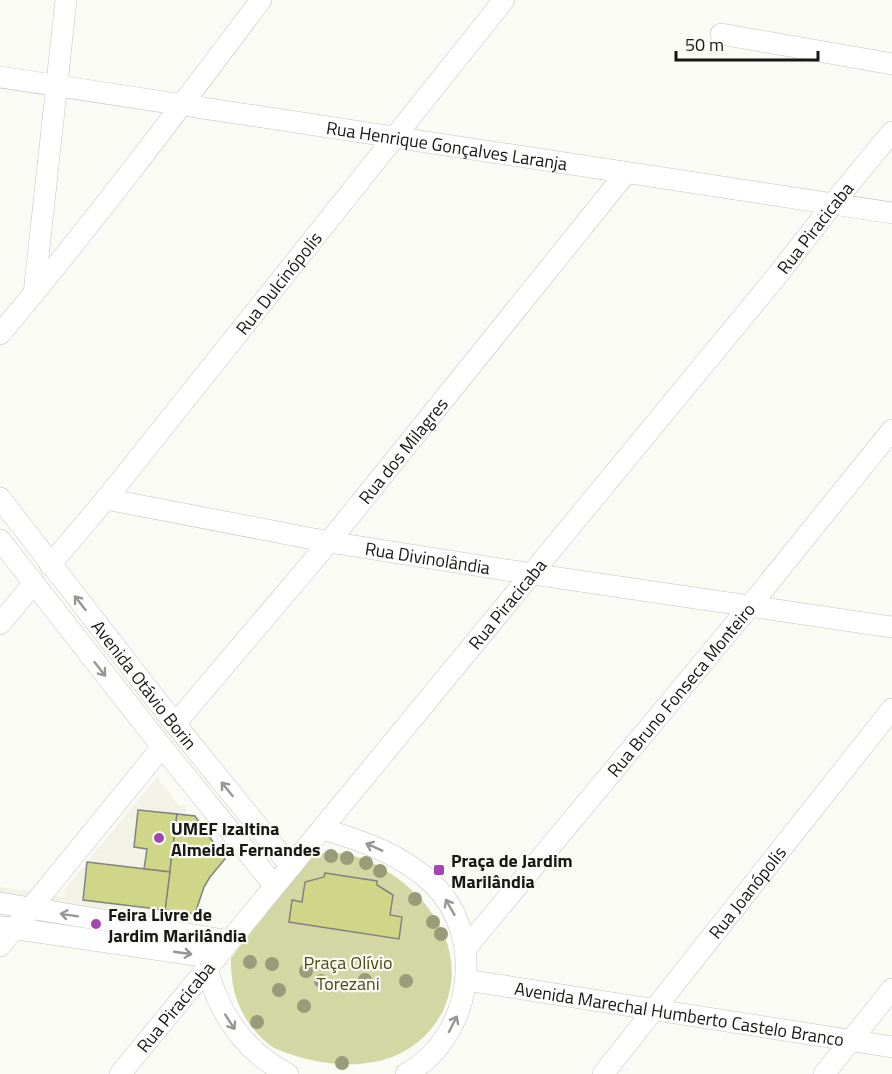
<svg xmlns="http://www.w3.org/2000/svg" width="892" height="1074" font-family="'Titillium Web',sans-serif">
<rect width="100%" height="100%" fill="#fbfbf6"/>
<polygon fill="#f2f3e6" points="157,777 178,805 186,806 185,815 195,816 225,859 210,877 198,900 185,961 0,934 0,887 66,897 64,890"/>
<path fill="#d3d7a3" d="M314 853C325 853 336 852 346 854 376 860 407 882 426 905 451 936 460 973 443 1011 410 1074 335 1074 274 1048 243 1026 230 995 231 958Z"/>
<g fill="#d0d688" stroke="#82837e" stroke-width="1.5">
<polygon points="138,810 177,814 170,872 144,869 147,849 134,847"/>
<polygon points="177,814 195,816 225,859 210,877 204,887 195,914 165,910"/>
<polygon points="87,862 170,872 165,910 83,900"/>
<polygon points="325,873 377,881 377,885 393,895 390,915 402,917 399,939 289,922 292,900 302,902 305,882 324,877"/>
</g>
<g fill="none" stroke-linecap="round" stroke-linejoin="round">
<g stroke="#c3c4bf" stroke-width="22">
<g id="minor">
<polyline points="721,34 892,64"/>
<path id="s1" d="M0 77 892 213"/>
<polyline points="34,294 66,0"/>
<path d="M0 334C91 226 176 113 261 0"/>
<path id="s2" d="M0 498 175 724 291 867"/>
<path id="s3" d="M106 499 329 542 532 574 892 627"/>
<polyline points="0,540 162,747 274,885"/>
<path id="s4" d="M50 565 106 499 504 0"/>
<polyline points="0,624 34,583"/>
<path id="s5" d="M175 724 329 542 626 173"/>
<path d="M322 829C361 840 403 855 433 884 487 937 473 1037 406 1074"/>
<polyline points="0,903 230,941"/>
<polyline points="4,927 216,958"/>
<polyline points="0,946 162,747"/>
<path id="s6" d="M466 948 750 606 892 430"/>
<path d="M207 968C219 1014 245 1052 288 1074"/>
<path id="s7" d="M466 980 892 1047"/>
<path id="s8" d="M120 1074 780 272 832 205 892 132"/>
<path id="s9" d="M603 1074 892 709"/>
<polyline points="824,1074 892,989"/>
</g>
</g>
<use href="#minor" stroke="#fff" stroke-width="21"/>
</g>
<g fill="#9a9b79">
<circle cx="331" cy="856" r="7"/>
<circle cx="347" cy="858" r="7"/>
<circle cx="366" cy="863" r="7"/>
<circle cx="380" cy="871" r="7"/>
<circle cx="415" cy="899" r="7"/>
<circle cx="433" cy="922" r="7"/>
<circle cx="441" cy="934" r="7"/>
<circle cx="250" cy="962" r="7"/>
<circle cx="272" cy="964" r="7"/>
<circle cx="306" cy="971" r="7"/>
<circle cx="365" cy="980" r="7"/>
<circle cx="321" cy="981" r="7"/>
<circle cx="406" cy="981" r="7"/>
<circle cx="279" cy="990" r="7"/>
<circle cx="304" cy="1006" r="7"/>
<circle cx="257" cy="1022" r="7"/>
<circle cx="342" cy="1063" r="7"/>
</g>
<defs><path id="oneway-shaft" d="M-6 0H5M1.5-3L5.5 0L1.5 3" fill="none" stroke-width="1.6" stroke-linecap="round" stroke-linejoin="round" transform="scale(1.5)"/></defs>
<g stroke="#979796">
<use href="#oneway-shaft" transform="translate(80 603) rotate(-128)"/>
<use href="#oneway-shaft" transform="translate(100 669) rotate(52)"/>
<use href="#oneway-shaft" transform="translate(227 789) rotate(-129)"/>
<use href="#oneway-shaft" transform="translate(374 847) rotate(-156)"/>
<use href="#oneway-shaft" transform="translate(450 907) rotate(-120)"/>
<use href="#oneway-shaft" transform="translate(69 915) rotate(-171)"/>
<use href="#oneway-shaft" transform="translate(183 953) rotate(8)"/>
<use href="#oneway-shaft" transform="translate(230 1022) rotate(57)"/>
<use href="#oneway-shaft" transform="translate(453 1024) rotate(-63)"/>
</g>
<g fill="#a346b1" stroke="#fbfbf6" stroke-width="2">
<circle cx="159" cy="838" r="6"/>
<rect x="433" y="864" width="12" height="12" rx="3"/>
<circle cx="96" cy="924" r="6"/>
</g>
<g text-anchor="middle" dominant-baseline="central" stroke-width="4.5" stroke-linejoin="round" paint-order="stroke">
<g font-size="18" fill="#171715" stroke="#fbfbf6">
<text stroke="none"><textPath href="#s1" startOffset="452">Rua Henrique Gonçalves Laranja</textPath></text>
<text stroke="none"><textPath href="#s8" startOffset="1095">Rua Piracicaba</textPath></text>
<text stroke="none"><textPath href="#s4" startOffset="363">Rua Dulcinópolis</textPath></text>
<text stroke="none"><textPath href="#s5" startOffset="356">Rua dos Milagres</textPath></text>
<text stroke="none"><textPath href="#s3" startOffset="327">Rua Divinolândia</textPath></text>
<text stroke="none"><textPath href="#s8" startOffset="609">Rua Piracicaba</textPath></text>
<text stroke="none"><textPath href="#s2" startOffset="236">Avenida Otávio Borin</textPath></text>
<text stroke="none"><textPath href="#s6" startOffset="336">Rua Bruno Fonseca Monteiro</textPath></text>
<text stroke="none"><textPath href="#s9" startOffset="232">Rua Joanópolis</textPath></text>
<text stroke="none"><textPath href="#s8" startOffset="87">Rua Piracicaba</textPath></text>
<text stroke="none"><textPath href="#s7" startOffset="216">Avenida Marechal Humberto Castelo Branco</textPath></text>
</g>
<g font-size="18" font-weight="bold" fill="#171715" stroke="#fbfbf6" text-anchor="start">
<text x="171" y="828">UMEF Izaltina<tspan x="171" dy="21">Almeida Fernandes</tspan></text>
<text x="451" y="860">Praça de Jardim<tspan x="451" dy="21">Marilândia</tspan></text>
<text x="108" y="914">Feira Livre de<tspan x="108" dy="21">Jardim Marilândia</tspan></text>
</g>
<g font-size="18" fill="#4a4d13" stroke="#fbfbf6">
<text x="348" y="962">Praça Olívio<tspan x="348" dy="21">Torezani</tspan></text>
</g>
</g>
<path d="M676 51v9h142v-9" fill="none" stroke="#171715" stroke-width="3"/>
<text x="685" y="51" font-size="18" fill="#171715" stroke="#fbfbf6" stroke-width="4.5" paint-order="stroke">50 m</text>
</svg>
